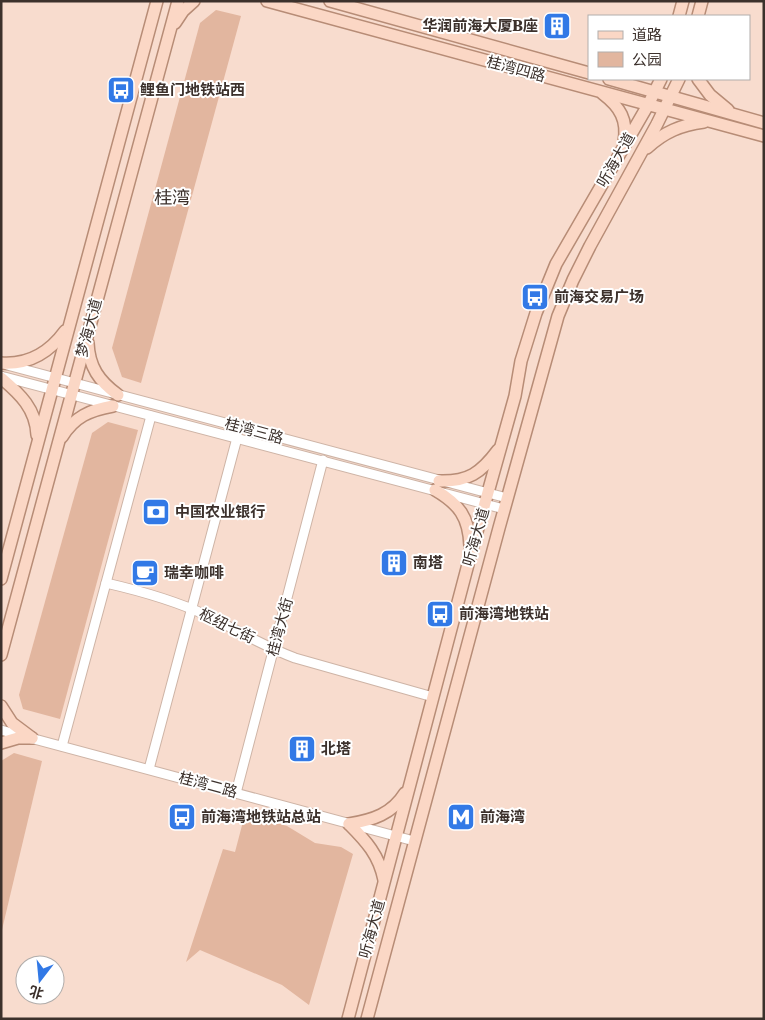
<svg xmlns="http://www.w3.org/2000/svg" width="765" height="1020" font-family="'Roboto Serif','Noto Sans SC',serif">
<rect width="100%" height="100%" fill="#f8dcce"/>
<g fill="#e2b69f">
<polygon points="216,10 241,16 141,383 122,377 112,348 200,23"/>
<polygon points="108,422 138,430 60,719 23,709 19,695 92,433"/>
<polygon points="14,753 42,761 1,934 1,761"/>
<polygon points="245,814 287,826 315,843 341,847 353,854 309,1005 282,985 200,950 186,962 223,849 235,852"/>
</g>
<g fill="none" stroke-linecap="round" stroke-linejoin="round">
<g stroke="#ceb4a6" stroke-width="11">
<g id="minor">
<polyline points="7,365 507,498"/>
<polyline points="1,376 504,509"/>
<path d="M106 583C141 591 176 601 208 616 237 630 265 647 295 658L433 697"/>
<polyline points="1,730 414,841"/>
<polyline points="62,746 151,416"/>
<polyline points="149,769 237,438"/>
<polyline points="236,793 323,460"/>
</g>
</g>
<g stroke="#b78c76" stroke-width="14">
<g id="major">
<polyline points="267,1 764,136"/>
<polyline points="330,1 589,73"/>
<polyline points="679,16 683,1"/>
<polyline points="698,16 702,1"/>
<polyline points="175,23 183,11 194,1"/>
<polyline points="609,79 764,123"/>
<polyline points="698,79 710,95 728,110"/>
<path d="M603 94C620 107 628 120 624 142"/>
<path d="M647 148C664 132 681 125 704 122"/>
<path d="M88 343C89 367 99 381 118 395"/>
<path d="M1 363C29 365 49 353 65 331"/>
<path d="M1 378C20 394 36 409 37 435"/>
<path d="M62 437C74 417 90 410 113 406"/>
<path d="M439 481C468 482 481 473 498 450"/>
<path d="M435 490C459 504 469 517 470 546"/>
<polyline points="1,579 157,1"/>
<polyline points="1,655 178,1"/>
<polyline points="1,706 12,723 32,738"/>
<polyline points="1,743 18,738 32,738"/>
<path d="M349 824C373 820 392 814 405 793"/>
<path d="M349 824C366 841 379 855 384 880"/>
<polyline points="348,1019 471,553 515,396 521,361 536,313 556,264 648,105 661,79"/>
<polyline points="367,1019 499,528 558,316 573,280 590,246 657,124 679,79"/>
</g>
</g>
<use href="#minor" stroke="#fff" stroke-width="9"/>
<use href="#major" stroke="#fbd7c5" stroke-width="11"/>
</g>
<defs>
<g id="building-square" transform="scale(1.4375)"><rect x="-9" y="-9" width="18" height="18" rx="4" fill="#3279e6" stroke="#fff"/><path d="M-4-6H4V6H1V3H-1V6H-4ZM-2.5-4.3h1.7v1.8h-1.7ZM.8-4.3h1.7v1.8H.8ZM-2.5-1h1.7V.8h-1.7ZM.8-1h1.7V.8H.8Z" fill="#fff"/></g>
<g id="bus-square" transform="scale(1.4375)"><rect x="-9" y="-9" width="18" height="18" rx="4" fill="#3279e6" stroke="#fff"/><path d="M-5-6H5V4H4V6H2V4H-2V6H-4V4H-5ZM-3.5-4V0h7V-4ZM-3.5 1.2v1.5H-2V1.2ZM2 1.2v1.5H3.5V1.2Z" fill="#fff"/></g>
<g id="bank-square" transform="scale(1.4375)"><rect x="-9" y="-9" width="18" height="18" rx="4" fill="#3279e6" stroke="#fff"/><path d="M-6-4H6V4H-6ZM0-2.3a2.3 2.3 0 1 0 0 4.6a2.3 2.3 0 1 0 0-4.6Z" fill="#fff"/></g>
<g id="cafe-square" transform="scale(1.4375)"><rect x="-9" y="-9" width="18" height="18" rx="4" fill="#3279e6" stroke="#fff"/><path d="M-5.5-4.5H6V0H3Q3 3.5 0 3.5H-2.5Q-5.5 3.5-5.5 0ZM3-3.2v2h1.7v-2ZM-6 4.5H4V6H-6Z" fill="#fff"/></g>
<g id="metro-square" transform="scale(1.4375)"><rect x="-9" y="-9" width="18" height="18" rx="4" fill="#3279e6" stroke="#fff"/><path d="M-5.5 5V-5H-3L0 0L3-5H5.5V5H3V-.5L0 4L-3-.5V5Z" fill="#fff"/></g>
</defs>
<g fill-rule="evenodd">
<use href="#building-square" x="557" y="26"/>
<use href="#bus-square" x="121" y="90"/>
<use href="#bus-square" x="535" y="297"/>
<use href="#bank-square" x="156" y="512"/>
<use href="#building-square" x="394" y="563"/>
<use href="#cafe-square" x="145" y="573"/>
<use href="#bus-square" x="440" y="614"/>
<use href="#building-square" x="302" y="749"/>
<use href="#bus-square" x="182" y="817"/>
<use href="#metro-square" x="461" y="817"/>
</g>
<g text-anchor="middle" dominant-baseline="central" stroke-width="4" stroke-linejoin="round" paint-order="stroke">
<g font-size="15" font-weight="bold" fill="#3c312c" stroke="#fff" text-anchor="start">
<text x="538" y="26" text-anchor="end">华润前海大厦B座</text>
<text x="140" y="90">鲤鱼门地铁站西</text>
<text x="554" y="297">前海交易广场</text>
<text x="175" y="512">中国农业银行</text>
<text x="413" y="563">南塔</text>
<text x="164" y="573">瑞幸咖啡</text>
<text x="459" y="614">前海湾地铁站</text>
<text x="321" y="749">北塔</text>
<text x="201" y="817">前海湾地铁站总站</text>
<text x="480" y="817">前海湾</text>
</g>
<g font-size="15" fill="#3c312c" stroke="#fff">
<text transform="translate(516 69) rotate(15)">桂湾四路</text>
<text transform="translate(616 160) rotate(-60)">听海大道</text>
<text transform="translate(89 328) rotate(-75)">梦海大道</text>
<text transform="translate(254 431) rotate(15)">桂湾三路</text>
<text transform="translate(476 537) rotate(-74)">听海大道</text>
<text transform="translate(227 626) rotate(26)">枢纽七街</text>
<text transform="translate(280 627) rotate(-75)">桂湾大街</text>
<text transform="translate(208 785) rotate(15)">桂湾二路</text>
<text transform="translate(372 929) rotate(-75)">听海大道</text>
</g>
<g font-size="18" fill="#3c312c" stroke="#fff">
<text x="172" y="197">桂湾</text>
</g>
</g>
<rect width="765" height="1020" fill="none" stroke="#3c312c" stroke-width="5"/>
<rect x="588" y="15" width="162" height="65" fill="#ffffff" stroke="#b1adab"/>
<rect x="598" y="31" width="25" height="8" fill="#fbd7c5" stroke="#b1adab"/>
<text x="632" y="40" font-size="15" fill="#3c312c">道路</text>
<rect x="598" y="52" width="25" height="15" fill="#e2b69f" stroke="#b1adab"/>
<text x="632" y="65" font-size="15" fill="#3c312c">公园</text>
<g transform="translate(40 980) rotate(196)"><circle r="24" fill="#ffffff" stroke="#b1adab"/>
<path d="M0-4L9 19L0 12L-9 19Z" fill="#3279e6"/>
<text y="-8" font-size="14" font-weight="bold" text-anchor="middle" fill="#3c312c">北</text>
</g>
</svg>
